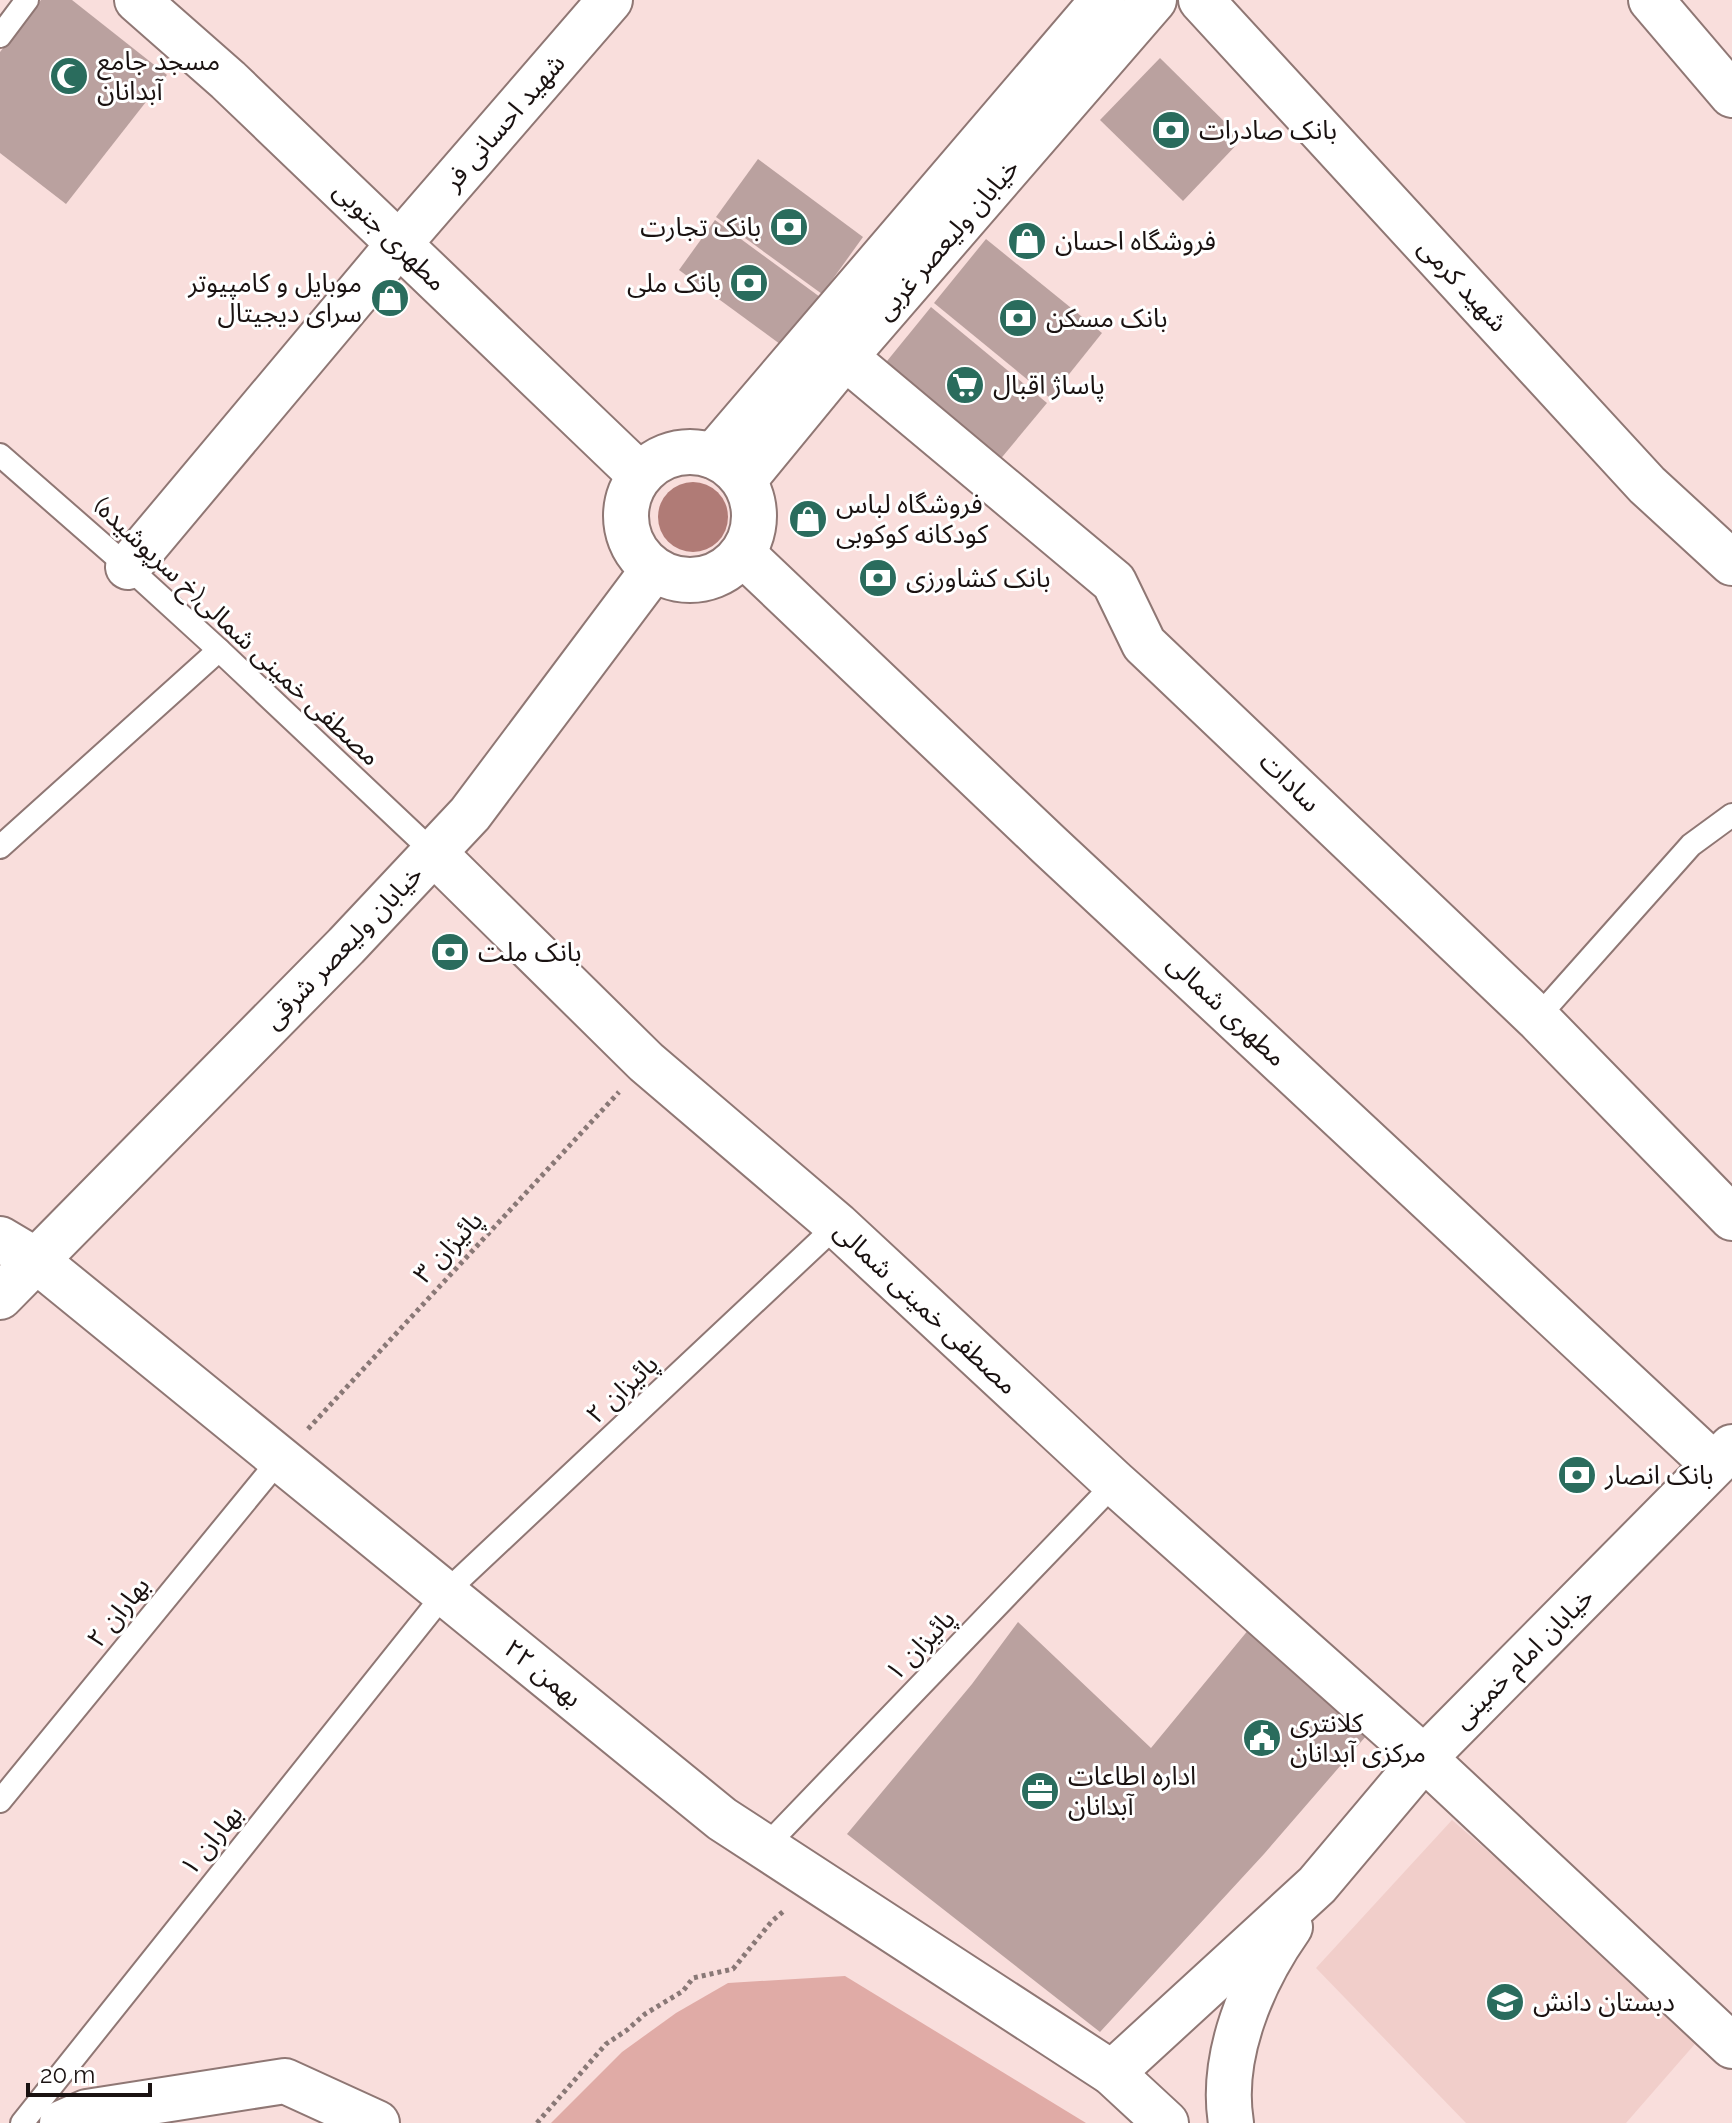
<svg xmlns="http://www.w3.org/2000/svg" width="1732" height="2123" font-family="Raleway,'Noto Sans Arabic',sans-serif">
<rect width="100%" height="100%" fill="#f9dedc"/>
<polygon fill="#f1ceca" points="1452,1820 1701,2037 1626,2123 1466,2123 1316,1968"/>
<polygon fill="#e0aba6" points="845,1976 1086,2123 551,2123 622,2052 676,2013 728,1983"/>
<circle fill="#b07b76" cx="693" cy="517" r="35"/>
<g fill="#baa19f">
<polygon points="41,0 72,0 167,75 66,204 0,153 0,52"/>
<polygon points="1160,58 1242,139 1183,201 1100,120"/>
<polygon points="758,159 863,237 822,294 716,217"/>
<polygon points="715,220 820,297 784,347 679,270"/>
<polygon points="986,239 1102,333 1050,398 934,303"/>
<polygon points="931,307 1047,403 998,462 883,366"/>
<polygon points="1018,1622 1151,1748 1254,1623 1373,1728 1264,1854 1100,2032 847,1834 972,1684"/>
</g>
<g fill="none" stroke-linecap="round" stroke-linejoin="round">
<g stroke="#8f7774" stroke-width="26">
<g id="lane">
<polyline points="0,36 27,0"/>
<polyline points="0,455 128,567 219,650 433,852"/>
<polyline points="0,847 219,650"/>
<polyline points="1537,1018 1691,845 1732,815"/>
<polyline points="0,1801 280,1459"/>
<polyline points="766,1846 1115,1483"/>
<polyline points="22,2123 445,1593 837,1225"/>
</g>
</g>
<g stroke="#8f7774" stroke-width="48">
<g id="street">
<polyline points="1201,0 1647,485 1732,563"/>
<polyline points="1651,0 1732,95"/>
<polyline points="845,357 1114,582 1144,644 1537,1018 1732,1218"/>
<polyline points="128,567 398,245 610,0"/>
<polyline points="433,852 646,1062 837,1225 1115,1483 1424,1758 1732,2046"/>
<polyline points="62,2123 87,2112 285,2081 377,2123"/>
</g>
</g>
<g stroke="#8f7774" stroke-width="48">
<g id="secondary">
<polyline points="137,0 228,80 640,475"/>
<circle cx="690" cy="516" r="64"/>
<polyline points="713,456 1103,0"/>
<polyline points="744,480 845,357 1154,0"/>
<polyline points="743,554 1049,845 1713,1464"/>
<polyline points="0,1239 37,1261 722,1819 1112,2073 1166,2123"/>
<polyline points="0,1297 346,946 470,814 653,570"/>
<polyline points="1112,2073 1317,1885 1424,1758 1732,1447"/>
<path d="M1231 2123C1220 2056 1252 1981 1290 1927"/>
</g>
</g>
<g stroke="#897876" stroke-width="5" stroke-dasharray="4 4" stroke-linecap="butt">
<polyline points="308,1429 619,1092"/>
<polyline points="537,2123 606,2044 627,2030 645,2014 683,1991 693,1978 733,1969 772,1921 785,1910"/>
</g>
<use href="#lane" stroke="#fff" stroke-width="22"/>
<use href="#street" stroke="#fff" stroke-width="44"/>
<use href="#secondary" stroke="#fff" stroke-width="44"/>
</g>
<defs>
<g id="mosque-disc" transform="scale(2)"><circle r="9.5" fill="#2a6c5d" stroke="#fff"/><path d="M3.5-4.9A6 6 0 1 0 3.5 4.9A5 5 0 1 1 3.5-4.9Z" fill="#fff"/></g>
<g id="bank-disc" transform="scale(2)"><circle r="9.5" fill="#2a6c5d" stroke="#fff"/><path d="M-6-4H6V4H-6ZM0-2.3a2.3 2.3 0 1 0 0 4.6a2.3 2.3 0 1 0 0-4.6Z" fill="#fff"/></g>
<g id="shop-disc" transform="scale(2)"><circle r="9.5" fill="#2a6c5d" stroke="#fff"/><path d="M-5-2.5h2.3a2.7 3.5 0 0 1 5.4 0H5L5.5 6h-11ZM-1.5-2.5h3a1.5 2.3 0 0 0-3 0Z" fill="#fff"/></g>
<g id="supermarket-disc" transform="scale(2)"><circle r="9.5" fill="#2a6c5d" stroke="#fff"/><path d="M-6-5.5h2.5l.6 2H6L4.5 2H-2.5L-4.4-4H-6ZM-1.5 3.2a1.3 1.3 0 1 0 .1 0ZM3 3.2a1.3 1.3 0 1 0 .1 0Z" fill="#fff"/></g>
<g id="civic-disc" transform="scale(2)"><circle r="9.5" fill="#2a6c5d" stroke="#fff"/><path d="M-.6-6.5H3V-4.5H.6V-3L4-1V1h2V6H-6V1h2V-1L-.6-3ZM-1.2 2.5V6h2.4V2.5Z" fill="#fff"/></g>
<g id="office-disc" transform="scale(2)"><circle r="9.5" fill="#2a6c5d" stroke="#fff"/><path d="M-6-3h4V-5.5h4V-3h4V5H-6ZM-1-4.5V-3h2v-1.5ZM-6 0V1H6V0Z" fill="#fff"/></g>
<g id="school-disc" transform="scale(2)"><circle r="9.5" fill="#2a6c5d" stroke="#fff"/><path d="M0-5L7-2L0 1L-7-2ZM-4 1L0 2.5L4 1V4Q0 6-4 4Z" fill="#fff"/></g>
</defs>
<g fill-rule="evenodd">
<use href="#mosque-disc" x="69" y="76"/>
<use href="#bank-disc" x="1171" y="130"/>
<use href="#bank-disc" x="789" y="227"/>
<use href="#shop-disc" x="1027" y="241"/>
<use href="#bank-disc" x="749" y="283"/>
<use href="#shop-disc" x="390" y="298"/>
<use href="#bank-disc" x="1018" y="318"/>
<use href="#supermarket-disc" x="965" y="385"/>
<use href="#shop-disc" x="808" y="519"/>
<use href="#bank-disc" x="878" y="578"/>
<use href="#bank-disc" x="450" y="952"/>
<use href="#bank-disc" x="1577" y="1475"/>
<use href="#civic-disc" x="1262" y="1738"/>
<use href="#office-disc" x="1040" y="1791"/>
<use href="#school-disc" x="1505" y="2002"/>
</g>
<g text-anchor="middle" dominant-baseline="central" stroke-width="6" stroke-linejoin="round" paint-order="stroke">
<g font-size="26" fill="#1a1211" stroke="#fff" text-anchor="start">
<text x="97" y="61">مسجد جامع<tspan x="97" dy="30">آبدانان</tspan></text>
<text x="1199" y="130">بانک صادرات</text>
<text x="761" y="227" text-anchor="end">بانک تجارت</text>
<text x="1055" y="241">فروشگاه احسان</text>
<text x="362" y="283" text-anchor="end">موبایل و کامپیوتر<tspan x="362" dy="30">سرای دیجیتال</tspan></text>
<text x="721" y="283" text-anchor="end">بانک ملی</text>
<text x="1046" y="318">بانک مسکن</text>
<text x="993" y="385">پاساژ اقبال</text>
<text x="836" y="504">فروشگاه لباس<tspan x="836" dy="30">کودکانه کوکوبی</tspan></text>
<text x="906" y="578">بانک کشاورزی</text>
<text x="478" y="952">بانک ملت</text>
<text x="1605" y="1475">بانک انصار</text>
<text x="1290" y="1723">کلانتری<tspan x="1290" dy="30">مرکزی آبدانان</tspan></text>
<text x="1068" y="1776">اداره اطاعات<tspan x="1068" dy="30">آبدانان</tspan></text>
<text x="1533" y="2002">دبستان دانش</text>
</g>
<g font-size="26" fill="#1a1211" stroke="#fff">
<text transform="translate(504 122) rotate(-49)">شهید احسانی فر</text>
<text transform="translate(390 236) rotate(44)">مطهری جنوبی</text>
<text transform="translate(947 239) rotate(-49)">خیابان ولیعصر غربی</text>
<text transform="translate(1463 285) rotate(47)">شهید کرمی</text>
<text transform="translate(237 631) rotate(43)">مصطفی خمینی شمالی(خ سرپوشیده)</text>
<text transform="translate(1290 782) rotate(44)">سادات</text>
<text transform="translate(343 947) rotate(-46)">خیابان ولیعصر شرقی</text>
<text transform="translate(1227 1010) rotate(43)">مطهری شمالی</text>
<text transform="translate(448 1247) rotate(-47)">پائیزان ۳</text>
<text transform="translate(926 1308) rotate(43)">مصطفی خمینی شمالی</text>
<text transform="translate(622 1389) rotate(-43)">پائیزان ۲</text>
<text transform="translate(118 1612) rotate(-51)">بهاران ۲</text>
<text transform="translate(920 1645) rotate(-46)">پائیزان ۱</text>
<text transform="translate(1523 1658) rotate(-45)">خیابان امام خمینی</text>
<text transform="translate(543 1673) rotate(39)">۲۲ بهمن</text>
<text transform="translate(211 1840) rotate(-51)">بهاران ۱</text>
</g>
</g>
<path d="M28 2083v12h122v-12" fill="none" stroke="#1a1211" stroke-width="4"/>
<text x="40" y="2083" font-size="24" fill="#1a1211" stroke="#ffffff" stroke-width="6" paint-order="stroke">20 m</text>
</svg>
